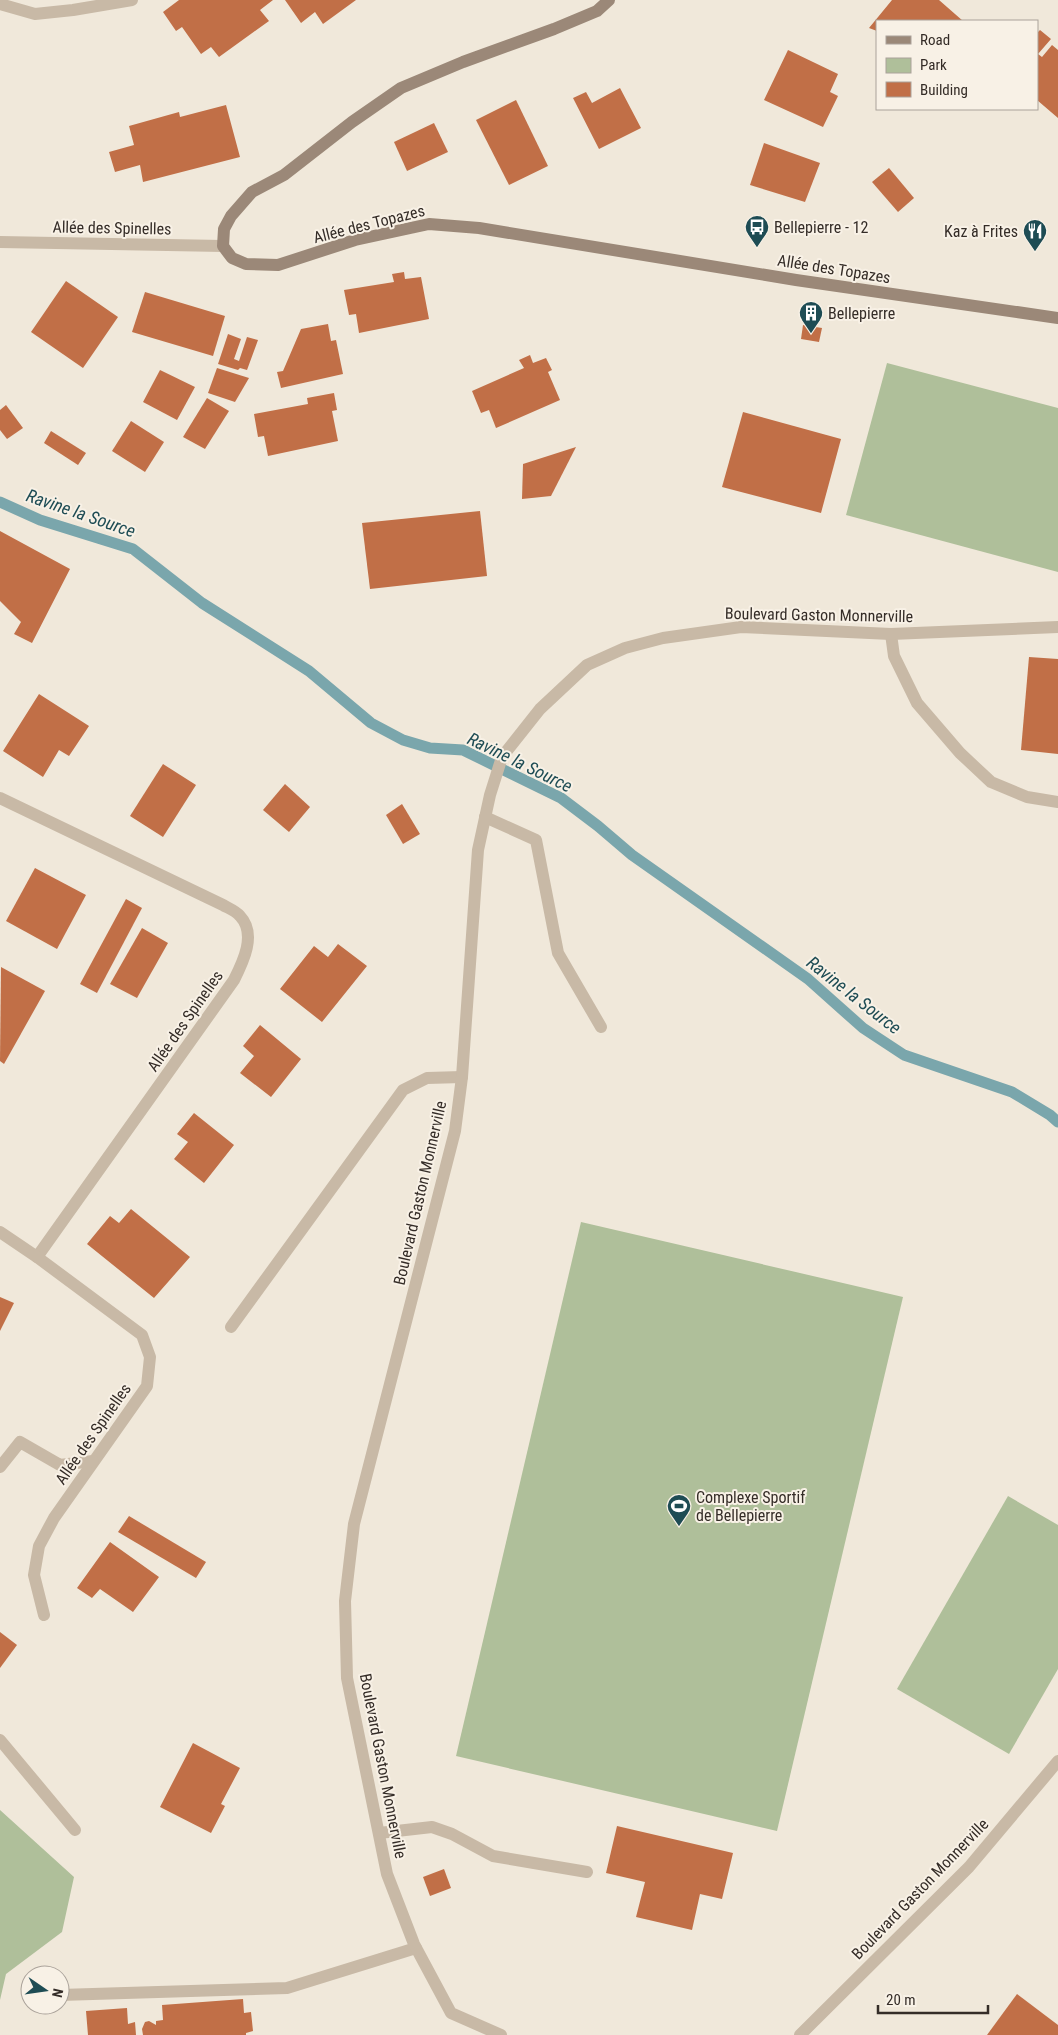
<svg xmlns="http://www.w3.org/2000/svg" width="1058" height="2035" font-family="'Roboto Condensed',sans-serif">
<rect width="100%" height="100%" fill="#f0e8da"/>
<g fill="#afbf9a">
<polygon points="887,363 1058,408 1058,572 846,515"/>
<polygon points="581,1222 903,1297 777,1831 456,1756"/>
<polygon points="1008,1496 1058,1525 1058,1669 1009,1754 897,1689"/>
<polygon points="0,1810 74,1877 62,1932 6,1974 0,2000"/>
</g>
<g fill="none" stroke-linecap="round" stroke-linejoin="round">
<polyline stroke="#7aa6ac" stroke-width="11" points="0,502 40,520 133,549 202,603 309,671 371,723 403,740 430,748 463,750 561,798 598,826 632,855 808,979 863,1028 904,1055 1012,1092 1050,1115 1058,1122"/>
</g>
<g fill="#c16f47">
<polygon points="179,0 273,0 260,10 269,21 219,57 211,47 201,54 182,27 176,31 163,12"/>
<polygon points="285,0 356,0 323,24 315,12 301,23"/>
<polygon points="892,0 939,0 963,21 877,21 877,31 869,28"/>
<polygon points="1040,30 1051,39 1038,54 1042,57 1052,45 1058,50 1058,118 1037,100 1037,33"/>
<polygon points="788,50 838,74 830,92 838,96 823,127 764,100"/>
<polygon points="620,88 641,128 599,149 573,98 586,92 592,103"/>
<polygon points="516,100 548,166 509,185 476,120"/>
<polygon points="226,105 240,157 143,182 140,165 115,172 109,152 134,145 129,126 179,112 180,117"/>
<polygon points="434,123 448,152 407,171 394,142"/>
<polygon points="764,143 820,163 805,202 750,185"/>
<polygon points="889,168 914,198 898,212 872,182"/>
<polygon points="404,272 405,279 421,277 429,319 359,333 356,314 349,315 344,290 394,282 392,274"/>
<polygon points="66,281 118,317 83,368 31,332"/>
<polygon points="145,292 225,316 213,356 132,332"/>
<polygon points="328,324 331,341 336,340 343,374 281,388 277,372 283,371 301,329"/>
<polygon points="803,325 822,328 819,342 801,339"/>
<polygon points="228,334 241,339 234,359 239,361 247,337 258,340 247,370 240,368 238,370 218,364"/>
<polygon points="530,355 533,363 546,358 552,370 548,372 560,400 496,428 489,410 481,413 472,391 524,368 519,360"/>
<polygon points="217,368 249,378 235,402 208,393"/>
<polygon points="160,370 195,387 177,420 143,402"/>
<polygon points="334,393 337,410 332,411 338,441 268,456 264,436 258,437 254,414 308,404 307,398"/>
<polygon points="207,398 229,411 205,449 183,437"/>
<polygon points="6,405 23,428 7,439 0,430 0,410"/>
<polygon points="743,412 841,439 821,513 722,487"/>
<polygon points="131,421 164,442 145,472 112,451"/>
<polygon points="51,431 86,453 78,465 44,443"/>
<polygon points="576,447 551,496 522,499 523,464"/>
<polygon points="480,511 487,576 370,589 362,523"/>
<polygon points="0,531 70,569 32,643 14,634 21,622 0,601"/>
<polygon points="1029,657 1058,659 1058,754 1021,750"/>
<polygon points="39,694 89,726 69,756 59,750 43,777 3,751"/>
<polygon points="163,764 196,785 163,837 130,816"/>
<polygon points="285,784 310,807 289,832 263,810"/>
<polygon points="402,804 420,834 403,844 386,815"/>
<polygon points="35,868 86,895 57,949 6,921"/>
<polygon points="126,899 142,908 97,993 80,984"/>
<polygon points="142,928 168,943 137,998 110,984"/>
<polygon points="338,944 367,966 322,1022 280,989 314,946 328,957"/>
<polygon points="1,967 45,991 4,1064 0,1061"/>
<polygon points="260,1025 301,1059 271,1097 240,1073 254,1056 243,1046"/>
<polygon points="194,1113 234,1145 204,1183 174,1159 188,1142 177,1134"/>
<polygon points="131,1209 190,1257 154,1298 87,1244 110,1216 119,1223"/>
<polygon points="0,1297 14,1303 0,1331"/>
<polygon points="129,1516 206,1562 196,1578 118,1532"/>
<polygon points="110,1542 159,1577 133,1612 100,1589 92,1598 77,1588"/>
<polygon points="0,1632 17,1645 0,1668"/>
<polygon points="193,1743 240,1768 221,1804 225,1806 211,1833 160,1807"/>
<polygon points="617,1826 733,1853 722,1899 700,1894 692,1930 636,1917 645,1882 606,1873"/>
<polygon points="444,1869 451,1888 430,1896 423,1877"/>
<polygon points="1017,1994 1058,2025 1058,2035 987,2035"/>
<polygon points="243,1999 244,2013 251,2012 253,2031 246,2033 246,2035 143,2035 142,2029 145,2022 149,2021 156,2025 156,2021 163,2020 162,2005"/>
<polygon points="127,2008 128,2024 135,2022 136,2035 88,2035 86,2011"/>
</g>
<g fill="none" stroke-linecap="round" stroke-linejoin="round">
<g stroke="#c8b9a6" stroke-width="12">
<polyline points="0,4 35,14 73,10 132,0"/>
<polyline points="891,634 894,656 917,703 960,753 991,782 1027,797 1058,802"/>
<polyline points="485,817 536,840 558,953 601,1027"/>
<polyline points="231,1327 403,1090 427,1078 462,1077"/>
<polyline points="379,1833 432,1827 452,1834 493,1856 587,1872"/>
<polyline points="60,1995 287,1988 416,1948"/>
</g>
<g stroke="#c8b9a6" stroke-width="12">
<polyline points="0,242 223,246"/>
<path d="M0 798 223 905C228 908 236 911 240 916 257 934 243 962 234 980L37 1257"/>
<polyline points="0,1232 37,1257 142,1335 150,1357 147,1386 54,1518 39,1546 34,1575 44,1615"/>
<polyline points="0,1467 20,1442 60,1465 93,1461"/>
<polyline points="0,1740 75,1830"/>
</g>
<g stroke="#c8b9a6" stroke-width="12">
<polyline points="501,2035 451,2013 414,1944 387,1874 347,1678 345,1601 354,1524 455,1131 462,1077 478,850 490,795 502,757 540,709 587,665 625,648 663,638 741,627 891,634 1058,627"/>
<polyline points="800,2035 969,1867 1058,1761"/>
</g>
<polyline stroke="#9b8878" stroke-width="12" points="609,0 597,11 554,29 463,62 401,88 352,122 284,175 252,192 231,216 224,229 223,246 232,258 246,264 278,265 355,240 429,224 479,228 796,280 1058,318"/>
</g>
<defs>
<g id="bus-pin" transform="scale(1.25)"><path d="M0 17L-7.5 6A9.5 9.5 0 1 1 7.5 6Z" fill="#1e4c54" stroke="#f8f1e6"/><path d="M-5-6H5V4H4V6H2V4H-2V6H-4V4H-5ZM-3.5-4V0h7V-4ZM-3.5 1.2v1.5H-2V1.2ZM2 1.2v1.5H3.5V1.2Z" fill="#fff"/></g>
<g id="restaurant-pin" transform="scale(1.25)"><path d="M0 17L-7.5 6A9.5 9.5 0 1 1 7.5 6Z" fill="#1e4c54" stroke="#f8f1e6"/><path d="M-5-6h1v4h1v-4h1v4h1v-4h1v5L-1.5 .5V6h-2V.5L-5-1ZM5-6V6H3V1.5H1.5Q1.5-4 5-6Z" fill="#fff"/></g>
<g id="building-pin" transform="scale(1.25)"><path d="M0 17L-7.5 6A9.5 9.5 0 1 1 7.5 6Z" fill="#1e4c54" stroke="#f8f1e6"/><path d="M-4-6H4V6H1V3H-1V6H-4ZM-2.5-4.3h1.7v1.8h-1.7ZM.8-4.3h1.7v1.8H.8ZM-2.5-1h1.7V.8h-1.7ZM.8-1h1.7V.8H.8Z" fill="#fff"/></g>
<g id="stadium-pin" transform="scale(1.25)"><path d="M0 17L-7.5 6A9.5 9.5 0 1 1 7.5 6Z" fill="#1e4c54" stroke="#f8f1e6"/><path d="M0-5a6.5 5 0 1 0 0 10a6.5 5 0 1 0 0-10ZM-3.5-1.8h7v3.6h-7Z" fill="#fff"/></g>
</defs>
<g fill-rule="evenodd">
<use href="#bus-pin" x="757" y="227"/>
<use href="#restaurant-pin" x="1035" y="231"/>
<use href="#building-pin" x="811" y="313"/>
<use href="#stadium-pin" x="679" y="1506"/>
</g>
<g text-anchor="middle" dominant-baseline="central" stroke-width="4" stroke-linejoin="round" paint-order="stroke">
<g font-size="16" fill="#342c27" stroke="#f8f1e6">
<text transform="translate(369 224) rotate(-14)">Allée des Topazes</text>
<text transform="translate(112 228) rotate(1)">Allée des Spinelles</text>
<text transform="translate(834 269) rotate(9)">Allée des Topazes</text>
<text transform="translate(819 615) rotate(1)">Boulevard Gaston Monnerville</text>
<text transform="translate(185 1021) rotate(-55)">Allée des Spinelles</text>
<text transform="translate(420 1193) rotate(-77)">Boulevard Gaston Monnerville</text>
<text transform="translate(93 1434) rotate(-55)">Allée des Spinelles</text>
<text transform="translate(383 1766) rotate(79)">Boulevard Gaston Monnerville</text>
<text transform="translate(920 1889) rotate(-46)">Boulevard Gaston Monnerville</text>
</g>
<g font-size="16" fill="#342c27" stroke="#f8f1e6" text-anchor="start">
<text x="774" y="227">Bellepierre - 12</text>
<text x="1018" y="231" text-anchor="end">Kaz à Frites</text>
<text x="828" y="313">Bellepierre</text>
<text x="696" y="1497">Complexe Sportif<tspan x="696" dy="18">de Bellepierre</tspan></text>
</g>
<g font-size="18" font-style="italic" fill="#1e4c54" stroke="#f8f1e6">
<text transform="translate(81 513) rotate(19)">Ravine la Source</text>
<text transform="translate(520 762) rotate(26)">Ravine la Source</text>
<text transform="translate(854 995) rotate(38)">Ravine la Source</text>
</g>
</g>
<rect x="876" y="20" width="162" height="90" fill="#f8f1e6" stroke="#aaa29a"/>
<rect x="886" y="36" width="25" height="8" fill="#9b8878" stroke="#aaa29a"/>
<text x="920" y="45" font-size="15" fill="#342c27">Road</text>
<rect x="886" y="58" width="25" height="15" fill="#afbf9a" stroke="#aaa29a"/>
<text x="920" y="70" font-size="15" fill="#342c27">Park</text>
<rect x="886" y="82" width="25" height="15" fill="#c16f47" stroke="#aaa29a"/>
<text x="920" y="95" font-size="15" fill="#342c27">Building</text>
<g transform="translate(45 1990) rotate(103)"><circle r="24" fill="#f8f1e6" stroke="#aaa29a"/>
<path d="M0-4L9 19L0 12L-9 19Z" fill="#1e4c54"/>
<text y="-8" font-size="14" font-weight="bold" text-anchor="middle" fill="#342c27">N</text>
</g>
<path d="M878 2005v8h110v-8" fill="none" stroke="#342c27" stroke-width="2.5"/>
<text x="886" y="2005" font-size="15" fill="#342c27" stroke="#f8f1e6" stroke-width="4" paint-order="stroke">20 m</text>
</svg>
